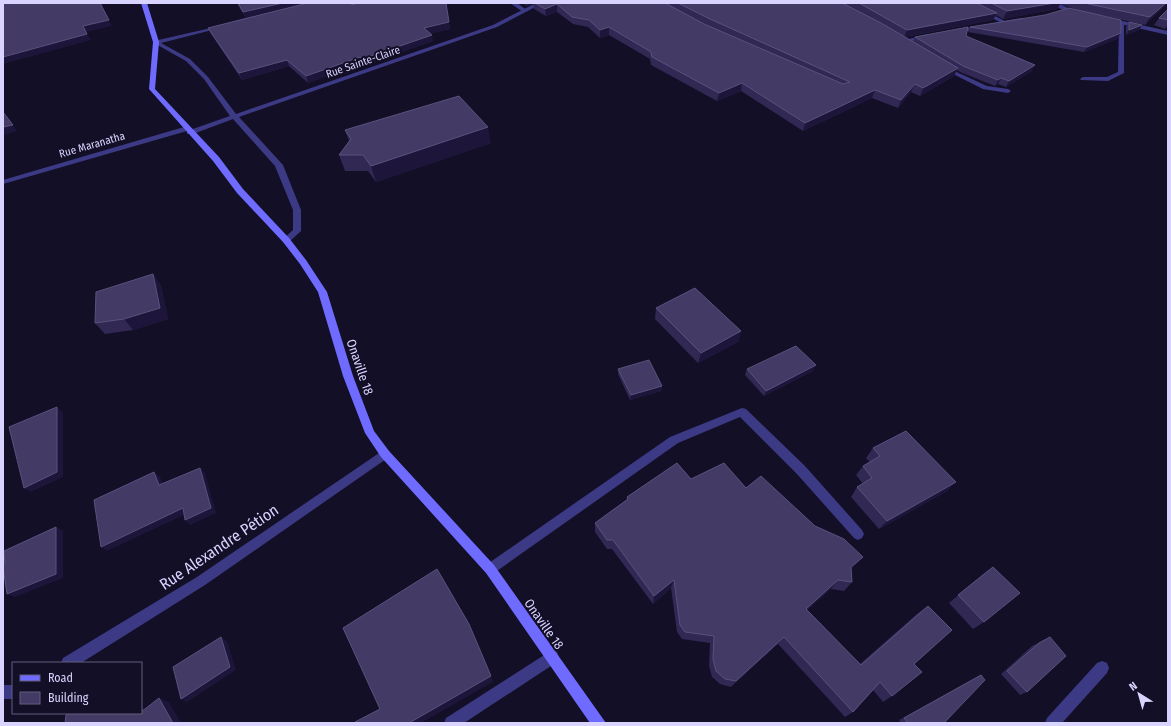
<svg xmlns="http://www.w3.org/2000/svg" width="1171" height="726" font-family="'Fira Sans Condensed',sans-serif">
<rect width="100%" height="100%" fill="#130f26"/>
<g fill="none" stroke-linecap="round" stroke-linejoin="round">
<g fill="#3d3a85" fill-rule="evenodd">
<polygon points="510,3 517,3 528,11 523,12"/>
<polygon points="961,3 969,3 1007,22 1002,23"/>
<polygon points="1119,22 1124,23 1124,73 1108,81 1081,80 1080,79 1083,77 1107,77 1118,72"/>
<polygon points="957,74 961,74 987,86 1008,89 1011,91 1008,93 983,89 957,76"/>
<polygon points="1102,661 1107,663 1109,668 1107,673 1062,723 1045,723 1047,718 1097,663"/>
</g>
<g fill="#3d3a85" fill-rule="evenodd">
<polygon points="536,3 543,3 497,27 239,117 283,165 301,210 301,231 289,242 283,242 282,240 293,230 293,210 275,166 233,119 193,134 187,134 187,131 3,184 3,180 184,127 190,127 190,130 230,116 204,79 186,61 154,43 154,41 224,25 224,27 161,43 190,59 208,77 236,114 493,25"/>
<polygon points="1051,3 1058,3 1081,14 1078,16 1064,11"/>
<polygon points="1021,18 1023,19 1023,21 954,33 951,31"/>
<polygon points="1109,18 1168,31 1168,35 1107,21 1107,19"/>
<polygon points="928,34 931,36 930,37 904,43 901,41"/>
<polygon points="941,65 945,65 962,75 957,76 941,67"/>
<polygon points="742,408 746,409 805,466 862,530 864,534 862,538 858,540 854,538 797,474 740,417 678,443 494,573 490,575 486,573 484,569 486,565 670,437"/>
<polygon points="385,449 389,451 391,454 389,457 205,585 81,663 61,663 63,658 197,577"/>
<polygon points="552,650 557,652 559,657 557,662 464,723 444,723 446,718"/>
<rect x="3" y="685" width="10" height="14"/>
</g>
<polygon fill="#6f6bff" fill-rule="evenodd" points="141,3 147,3 159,42 155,89 219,157 243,189 289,238 306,260 327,292 353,376 374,431 389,451 494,565 606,723 590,723 486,573 381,457 365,433 343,376 318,292 300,264 283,242 237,193 213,161 149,89 153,42"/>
</g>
<g fill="#312854">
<polygon points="237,3 348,3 354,5 350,3 446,3 450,29 430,33 433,41 364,65 362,63 308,83 289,66 242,80 211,34 208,28 246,18"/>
<polygon points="523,3 533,3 527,6"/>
<polygon points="533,3 1168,3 1145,25 1101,15 1117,39 1084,52 968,32 970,27 1082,11 1060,4 1057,9 1003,19 996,15 993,20 905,37 913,42 915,37 966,36 1032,71 1006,87 998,84 995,86 960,72 957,70 954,76 920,96 911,92 898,108 872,98 803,131 741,91 717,101 651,65 650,59 609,35 600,38 588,27 573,24 557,12 546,16 534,9"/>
<polygon points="1168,9 1168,27 1165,29 1154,25 1159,18"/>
<polygon points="1129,22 1142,25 1139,30 1126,35 1126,27"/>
<polygon points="345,130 491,143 376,182 368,171 345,171 339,155 349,141"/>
<polygon points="153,274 161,286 168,319 133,330 105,334 95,323"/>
<polygon points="656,308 741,331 738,342 698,363 655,319"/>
<polygon points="618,369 662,386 661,391 630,400 618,374"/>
<polygon points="747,369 813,371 764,396 745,375"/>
<polygon points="873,448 947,491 879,529 851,497 857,487 863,484 856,475 863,466 870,462 866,458"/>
<polygon points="691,479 746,488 815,526 863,557 851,569 852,582 844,591 831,589 807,610 860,664 918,613 928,606 914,664 892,696 883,702 873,690 853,712 845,717 778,644 731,687 720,684 712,677 709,666 710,643 682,639 677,632 671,588 653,604 612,549 607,549 595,532 595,523 627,500 627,497"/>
<polygon points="993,567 984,622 973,629 949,603 982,575"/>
<polygon points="1050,637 1027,692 1020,695 1001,674 1032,646"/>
<polygon points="981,675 944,723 901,723 899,720"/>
</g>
<g fill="#1d163a">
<polygon points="100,3 104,3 102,8 112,26 86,32 83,26"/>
<polygon points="283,3 312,3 246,18 243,12"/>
<polygon points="446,3 450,29 426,35 424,28"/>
<polygon points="527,3 533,3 527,6"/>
<polygon points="1055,3 1061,3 1057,9 1003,19 1007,11"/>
<polygon points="1166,3 1168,3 1168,4 1145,25 1150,17"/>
<polygon points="557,4 557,12 546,16 545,9"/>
<polygon points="997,13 993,20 904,37 907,30"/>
<polygon points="1168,24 1168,27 1165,29"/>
<polygon points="1142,25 1139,30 1126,35 1129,30"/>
<polygon points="609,27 609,35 600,38 600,30"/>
<polygon points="1121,33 1117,39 1084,52 1087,47"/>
<polygon points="87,34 91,40 3,64 3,57"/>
<polygon points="432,35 433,41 364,65 362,59"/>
<polygon points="360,57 362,63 308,83 306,76"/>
<polygon points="287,60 289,66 242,80 239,73"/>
<polygon points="1035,65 1032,71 1006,87 1009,81"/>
<polygon points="958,68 954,76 920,96 923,88"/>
<polygon points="1001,78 998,84 995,86 998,80"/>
<polygon points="742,83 741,91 717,101 719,93"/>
<polygon points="915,84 911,92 898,108 901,100"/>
<polygon points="875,90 872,98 803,131 805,123"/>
<polygon points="3,111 17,131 3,135"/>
<polygon points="488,127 491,143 376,182 371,166"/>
<polygon points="153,274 161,286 168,319 133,330 124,319"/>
<polygon points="741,331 738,342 698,363 701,353"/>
<polygon points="816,365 813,371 764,396 766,391"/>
<polygon points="662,386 661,391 630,400 631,395"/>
<polygon points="57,407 63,413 63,477 31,492 24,488"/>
<polygon points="200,468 205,473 216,513 190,525 185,520"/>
<polygon points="154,472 160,477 165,490 159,485"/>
<polygon points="956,482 947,491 879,529 887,521"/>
<polygon points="183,508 188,513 107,551 101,547"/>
<polygon points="56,527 63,531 63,578 15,597 7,594"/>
<polygon points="863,557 844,576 851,567"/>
<polygon points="674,580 671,588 653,604 654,596"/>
<polygon points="838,580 831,589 799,617 806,609"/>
<polygon points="469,624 493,682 421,723 409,723"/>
<polygon points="221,637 227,641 236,670 187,702 181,699"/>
<polygon points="784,637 778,644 731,687 736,681"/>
<polygon points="159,698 169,702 181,723 173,723"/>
<polygon points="141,704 150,717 141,713"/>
</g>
<g fill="#433a66" stroke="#5a527e">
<polygon points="3,3 100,3 109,20 83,26 87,34 3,57"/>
<polygon points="238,3 283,3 243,12"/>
<polygon points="308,3 348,3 354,5 356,3 446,3 449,22 424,28 432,35 362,59 360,57 306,76 287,60 239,73 208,28"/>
<polygon points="535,3 665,3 704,24 843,84 850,82 710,19 678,3 842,3 881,23 958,68 923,88 915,84 901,100 875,90 805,123 742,83 719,93 652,57 651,52 609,27 600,30 589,20 572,17 557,4 545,9"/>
<polygon points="859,3 976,3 997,13 907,30"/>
<polygon points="991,3 1055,3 1007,11"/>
<polygon points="1084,3 1166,3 1150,17"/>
<polygon points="1069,8 1121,20 1121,33 1087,47 970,27 1045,15"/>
<polygon points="1168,9 1168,20 1159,18"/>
<polygon points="1129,22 1142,25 1129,30"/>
<polygon points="968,27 966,36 1035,65 1009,81 1001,78 998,80 963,66 915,37"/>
<polygon points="459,96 488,127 371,166 363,155 339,155 351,139 345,130"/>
<polygon points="3,112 13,125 3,127"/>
<polygon points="153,274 160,308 124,319 95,323 96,292"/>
<polygon points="695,288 741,331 701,353 656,308"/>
<polygon points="796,346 816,365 766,391 747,369"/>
<polygon points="649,360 662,386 631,395 618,369"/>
<polygon points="57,407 57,472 24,488 9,427"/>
<polygon points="906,431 956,482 887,521 857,487 872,478 863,466 880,456 873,448"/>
<polygon points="677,463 691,479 724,463 746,488 761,476 815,526 844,539 863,557 851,567 852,582 838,580 806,609 861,665 928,606 952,630 914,664 922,672 892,696 880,682 853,712 784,637 736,681 725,679 716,671 713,659 714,636 685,632 680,625 674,580 654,596 613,540 607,540 595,523 628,499 627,497"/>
<polygon points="200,468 211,508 185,520 183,508 101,547 94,500 154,472 159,485"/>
<polygon points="56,527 56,574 7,594 3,567 3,564 5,564 4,551"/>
<polygon points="993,567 1020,593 984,622 958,595"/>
<polygon points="437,569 469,624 491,676 409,723 356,723 355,722 380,709 343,628"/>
<polygon points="221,637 230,667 181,699 173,667"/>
<polygon points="1050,637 1066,656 1027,692 1007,671 1039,643"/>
<polygon points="981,675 985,680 944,723 908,723 904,718"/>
<polygon points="159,698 173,723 65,723 66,715 69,713 141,713 141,712"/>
</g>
<g text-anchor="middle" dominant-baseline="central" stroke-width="4" stroke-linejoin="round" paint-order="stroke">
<g font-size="11" fill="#d9d4ff" stroke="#130f26">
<text transform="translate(363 62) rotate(-19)">Rue Sainte-Claire</text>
<text transform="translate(92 145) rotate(-16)">Rue Maranatha</text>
</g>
<g font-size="13" fill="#d9d4ff" stroke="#130f26">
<text transform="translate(360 367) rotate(71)">Onaville 18</text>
<text transform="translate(544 624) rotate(55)">Onaville 18</text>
</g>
<g font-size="16" fill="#d9d4ff" stroke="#130f26">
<text transform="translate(219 547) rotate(-34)">Rue Alexandre Pétion</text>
</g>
</g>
<rect width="1171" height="726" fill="none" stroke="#d9d4ff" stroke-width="8"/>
<rect x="12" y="662" width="130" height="52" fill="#130f26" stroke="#625e7d"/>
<rect x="20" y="675" width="20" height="6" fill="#6f6bff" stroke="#625e7d"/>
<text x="48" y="682" font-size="12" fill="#d9d4ff">Road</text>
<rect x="20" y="692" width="20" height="12" fill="#433a66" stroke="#625e7d"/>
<text x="48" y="702" font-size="12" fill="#d9d4ff">Building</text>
<g transform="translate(1139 694) rotate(323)" stroke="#130f26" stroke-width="3" paint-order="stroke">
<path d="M0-3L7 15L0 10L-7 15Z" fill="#d9d4ff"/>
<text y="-6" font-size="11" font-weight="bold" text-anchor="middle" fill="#d9d4ff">N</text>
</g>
</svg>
